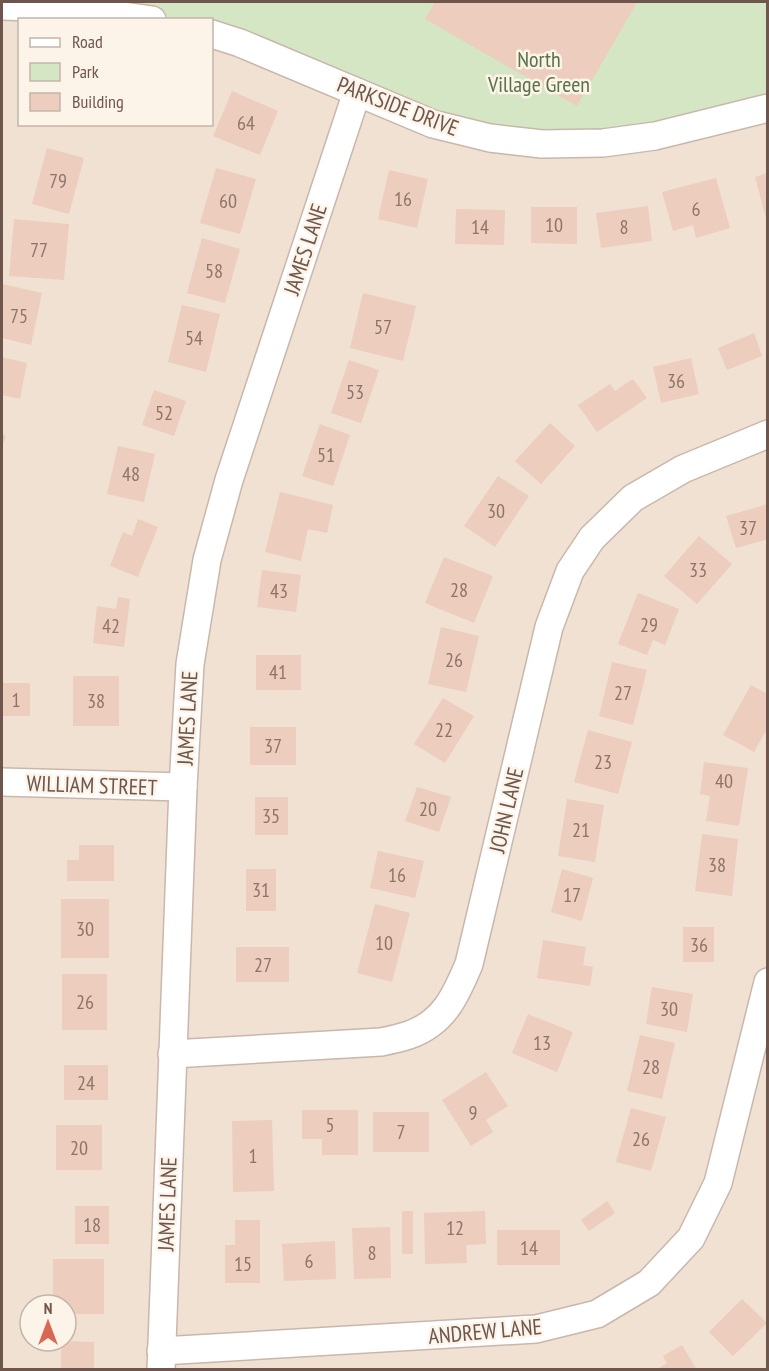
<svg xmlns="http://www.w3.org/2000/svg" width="769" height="1371" font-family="'PT Sans Narrow',sans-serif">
<rect width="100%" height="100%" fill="#faf0e3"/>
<path fill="#f0e1d3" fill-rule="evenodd" d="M2 2H767V1369H2ZM20 20H212V124H20ZM30 1305H66V1341H30Z"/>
<polygon fill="#d4e6c4" points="5,2 767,2 767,104 652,135 488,136 212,34 212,20 160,19"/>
<g fill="#eccdbe">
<polygon points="435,2 637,2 577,106 425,19"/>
<polygon points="232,91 278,111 260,155 213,136"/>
<polygon points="47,148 84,158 69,214 32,204"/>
<polygon points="216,168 256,179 240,234 200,223"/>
<polygon points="389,170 428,179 417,228 378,219"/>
<polygon points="768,173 768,221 767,222 755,177"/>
<polygon points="716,178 730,228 696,238 693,225 673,231 662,192"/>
<polygon points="648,206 652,241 601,248 596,213"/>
<polygon points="531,207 577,207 577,244 531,243"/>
<polygon points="456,209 505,210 504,245 455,244"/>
<polygon points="14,219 69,224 64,280 9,276"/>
<polygon points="202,238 240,249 225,303 187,293"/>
<polygon points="2,284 42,293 31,345 2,338"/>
<polygon points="363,293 416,306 403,361 350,348"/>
<polygon points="182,305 220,314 206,372 168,362"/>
<polygon points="754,333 762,356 727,370 718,348"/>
<polygon points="2,357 27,363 20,399 2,395"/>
<polygon points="691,358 699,394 661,403 653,367"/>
<polygon points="349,360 379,370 361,423 331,413"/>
<polygon points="633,379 647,398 597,432 578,405 610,384 615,391"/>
<polygon points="154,390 186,401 174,436 142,425"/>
<polygon points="550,423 575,446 541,484 515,461"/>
<polygon points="320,424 350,435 333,486 302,476"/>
<polygon points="2,434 6,436 2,448"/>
<polygon points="118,446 155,454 144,502 107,494"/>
<polygon points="498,476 529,496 495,547 464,526"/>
<polygon points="280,492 333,505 327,533 308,529 301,561 265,552"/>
<polygon points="768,504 768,539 736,548 726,516"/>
<polygon points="138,519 158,527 138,577 110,566 123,532 132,536"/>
<polygon points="699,536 732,564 697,604 664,576"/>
<polygon points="444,557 493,576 474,623 425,603"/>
<polygon points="262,570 301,575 296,612 257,607"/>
<polygon points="638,593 679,609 665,645 653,640 647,655 618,644"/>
<polygon points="118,597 130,599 124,647 93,643 97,606 116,609"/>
<polygon points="441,627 479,636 466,692 428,684"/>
<rect x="256" y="655" width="45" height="35"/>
<polygon points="612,662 647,670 633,725 599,716"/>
<rect x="73" y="676" width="46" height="50"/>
<rect x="2" y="683" width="28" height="33"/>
<polygon points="751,685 768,694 768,727 754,752 723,735"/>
<polygon points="443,698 474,716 445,763 414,744"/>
<rect x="250" y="727" width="46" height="38"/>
<polygon points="588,730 632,742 618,794 574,782"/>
<polygon points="704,762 748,768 739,826 706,821 710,796 700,794"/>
<polygon points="417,787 451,797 439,832 405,821"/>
<rect x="255" y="797" width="33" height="38"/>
<polygon points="567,799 604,805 595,862 558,856"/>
<polygon points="702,834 738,839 732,896 695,891"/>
<polygon points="79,845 114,845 114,881 67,881 67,860 79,860"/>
<polygon points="378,851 424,861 415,898 370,888"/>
<rect x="246" y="869" width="30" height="42"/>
<polygon points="562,869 593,878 582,921 551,912"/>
<rect x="61" y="899" width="48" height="59"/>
<polygon points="375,904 410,913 392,982 357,973"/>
<rect x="683" y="927" width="31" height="35"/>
<polygon points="543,940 586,947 583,965 593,967 590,986 537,978"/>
<rect x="236" y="947" width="53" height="35"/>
<rect x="62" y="974" width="45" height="56"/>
<polygon points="652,987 693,994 687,1032 646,1024"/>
<polygon points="528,1014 573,1032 557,1072 512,1053"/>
<polygon points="640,1035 675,1043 662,1099 627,1091"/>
<rect x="64" y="1065" width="44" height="35"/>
<polygon points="486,1072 508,1106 486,1120 493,1132 471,1146 442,1100"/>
<polygon points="631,1108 666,1117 651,1171 616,1162"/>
<polygon points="302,1110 358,1110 358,1155 322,1155 322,1139 302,1139"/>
<rect x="373" y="1112" width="56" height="40"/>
<polygon points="272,1120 274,1191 233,1192 232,1121"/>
<rect x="56" y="1125" width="46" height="45"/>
<polygon points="607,1201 615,1213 589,1231 581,1220"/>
<rect x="75" y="1206" width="34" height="38"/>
<rect x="402" y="1211" width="11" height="43"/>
<polygon points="485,1211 486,1244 466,1245 467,1263 425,1264 424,1213"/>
<polygon points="235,1220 260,1220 260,1283 225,1283 225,1245 235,1245"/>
<polygon points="390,1227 391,1278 354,1279 352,1228"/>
<rect x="497" y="1230" width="63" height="35"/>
<polygon points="335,1241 336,1279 284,1281 282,1244"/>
<polygon points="53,1259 104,1259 104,1314 66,1314 66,1305 53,1305"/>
<polygon points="742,1299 767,1323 733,1356 709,1332"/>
<polygon points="61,1341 94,1342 94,1370 61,1370"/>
<polygon points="682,1345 697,1370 656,1370 667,1363 663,1356"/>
</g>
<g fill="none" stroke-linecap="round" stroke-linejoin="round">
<g stroke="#c9b7ab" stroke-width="30">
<g id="minor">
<polyline points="2,6 66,8 152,20"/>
<polyline points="212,34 240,43 433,124 490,138 542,144 603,143 655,136 768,108"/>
<polyline points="2,782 183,787"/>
<path d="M172 1054 381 1042C391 1040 400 1038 409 1035 444 1023 456 995 469 964L549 627 570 571 592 538 633 498 683 469 768 434"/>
<polyline points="161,1351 536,1329 597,1314 649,1283 691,1238 718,1183 768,982"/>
<polyline points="161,1370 183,787 190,664 207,560 229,480 357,92"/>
</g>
</g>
<use href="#minor" stroke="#fff" stroke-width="27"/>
</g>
<g text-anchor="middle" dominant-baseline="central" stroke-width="5" stroke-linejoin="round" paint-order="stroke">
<g font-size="20" fill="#8e7468">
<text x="246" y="123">64</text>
<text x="58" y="181">79</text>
<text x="403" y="199">16</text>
<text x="228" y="201">60</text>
<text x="696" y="209">6</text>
<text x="554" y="225">10</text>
<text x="480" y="227">14</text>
<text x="624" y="227">8</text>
<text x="39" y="250">77</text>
<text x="214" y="271">58</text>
<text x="19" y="316">75</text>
<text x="383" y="327">57</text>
<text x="194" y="338">54</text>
<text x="676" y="381">36</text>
<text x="355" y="392">53</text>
<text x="164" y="413">52</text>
<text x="326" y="455">51</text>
<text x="131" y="474">48</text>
<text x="496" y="511">30</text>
<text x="748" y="528">37</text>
<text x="698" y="570">33</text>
<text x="459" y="590">28</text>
<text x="279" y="591">43</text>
<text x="649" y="625">29</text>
<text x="111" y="626">42</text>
<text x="454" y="660">26</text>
<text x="278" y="672">41</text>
<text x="623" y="693">27</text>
<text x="16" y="700">1</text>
<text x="96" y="701">38</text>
<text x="444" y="730">22</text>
<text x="273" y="746">37</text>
<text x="603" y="762">23</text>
<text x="724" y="781">40</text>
<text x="428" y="809">20</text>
<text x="271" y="816">35</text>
<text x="581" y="830">21</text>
<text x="717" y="865">38</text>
<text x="397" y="875">16</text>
<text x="261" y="890">31</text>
<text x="572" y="895">17</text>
<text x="85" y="929">30</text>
<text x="384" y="943">10</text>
<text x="699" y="945">36</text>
<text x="263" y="965">27</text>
<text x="85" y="1002">26</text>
<text x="669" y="1009">30</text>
<text x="542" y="1043">13</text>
<text x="651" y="1067">28</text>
<text x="86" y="1083">24</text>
<text x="473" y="1113">9</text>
<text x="330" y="1125">5</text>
<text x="401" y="1132">7</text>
<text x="641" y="1139">26</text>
<text x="79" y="1148">20</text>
<text x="253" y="1156">1</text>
<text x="92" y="1225">18</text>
<text x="455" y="1228">12</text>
<text x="529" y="1248">14</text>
<text x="372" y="1253">8</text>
<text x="309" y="1261">6</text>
<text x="243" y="1264">15</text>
</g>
<g font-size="22" fill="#567445" stroke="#fdf4e9">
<text x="539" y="59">North<tspan x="539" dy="25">Village Green</tspan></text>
</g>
<g font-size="22" fill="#6f564c" stroke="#fdf4e9">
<text transform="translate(398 106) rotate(21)">PARKSIDE DRIVE</text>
<text transform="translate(305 249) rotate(-72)">JAMES LANE</text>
<text transform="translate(187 718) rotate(-87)">JAMES LANE</text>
<text transform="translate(92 785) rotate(2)">WILLIAM STREET</text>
<text transform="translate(506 810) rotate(-77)">JOHN LANE</text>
<text transform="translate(167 1204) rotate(-88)">JAMES LANE</text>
<text transform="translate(485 1331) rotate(-5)">ANDREW LANE</text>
</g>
</g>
<rect width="769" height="1371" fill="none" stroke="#6f564c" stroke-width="6"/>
<rect x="18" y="18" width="195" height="108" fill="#fdf4e9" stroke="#c4b5aa" stroke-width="1.5"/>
<rect x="30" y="38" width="30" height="9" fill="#ffffff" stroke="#c4b5aa" stroke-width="1.5"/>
<text x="72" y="48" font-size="18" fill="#6f564c">Road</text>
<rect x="30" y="63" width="30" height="18" fill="#d4e6c4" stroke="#c4b5aa" stroke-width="1.5"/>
<text x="72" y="78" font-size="18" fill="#6f564c">Park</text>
<rect x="30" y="93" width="30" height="18" fill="#eccdbe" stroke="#c4b5aa" stroke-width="1.5"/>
<text x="72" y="108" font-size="18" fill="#6f564c">Building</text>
<g transform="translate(48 1323)"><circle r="28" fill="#fdf4e9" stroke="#c4b5aa" stroke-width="1.5"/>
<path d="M0-4.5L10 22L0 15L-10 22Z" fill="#d86854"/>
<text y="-9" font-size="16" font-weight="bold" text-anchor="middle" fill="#6f564c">N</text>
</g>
</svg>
